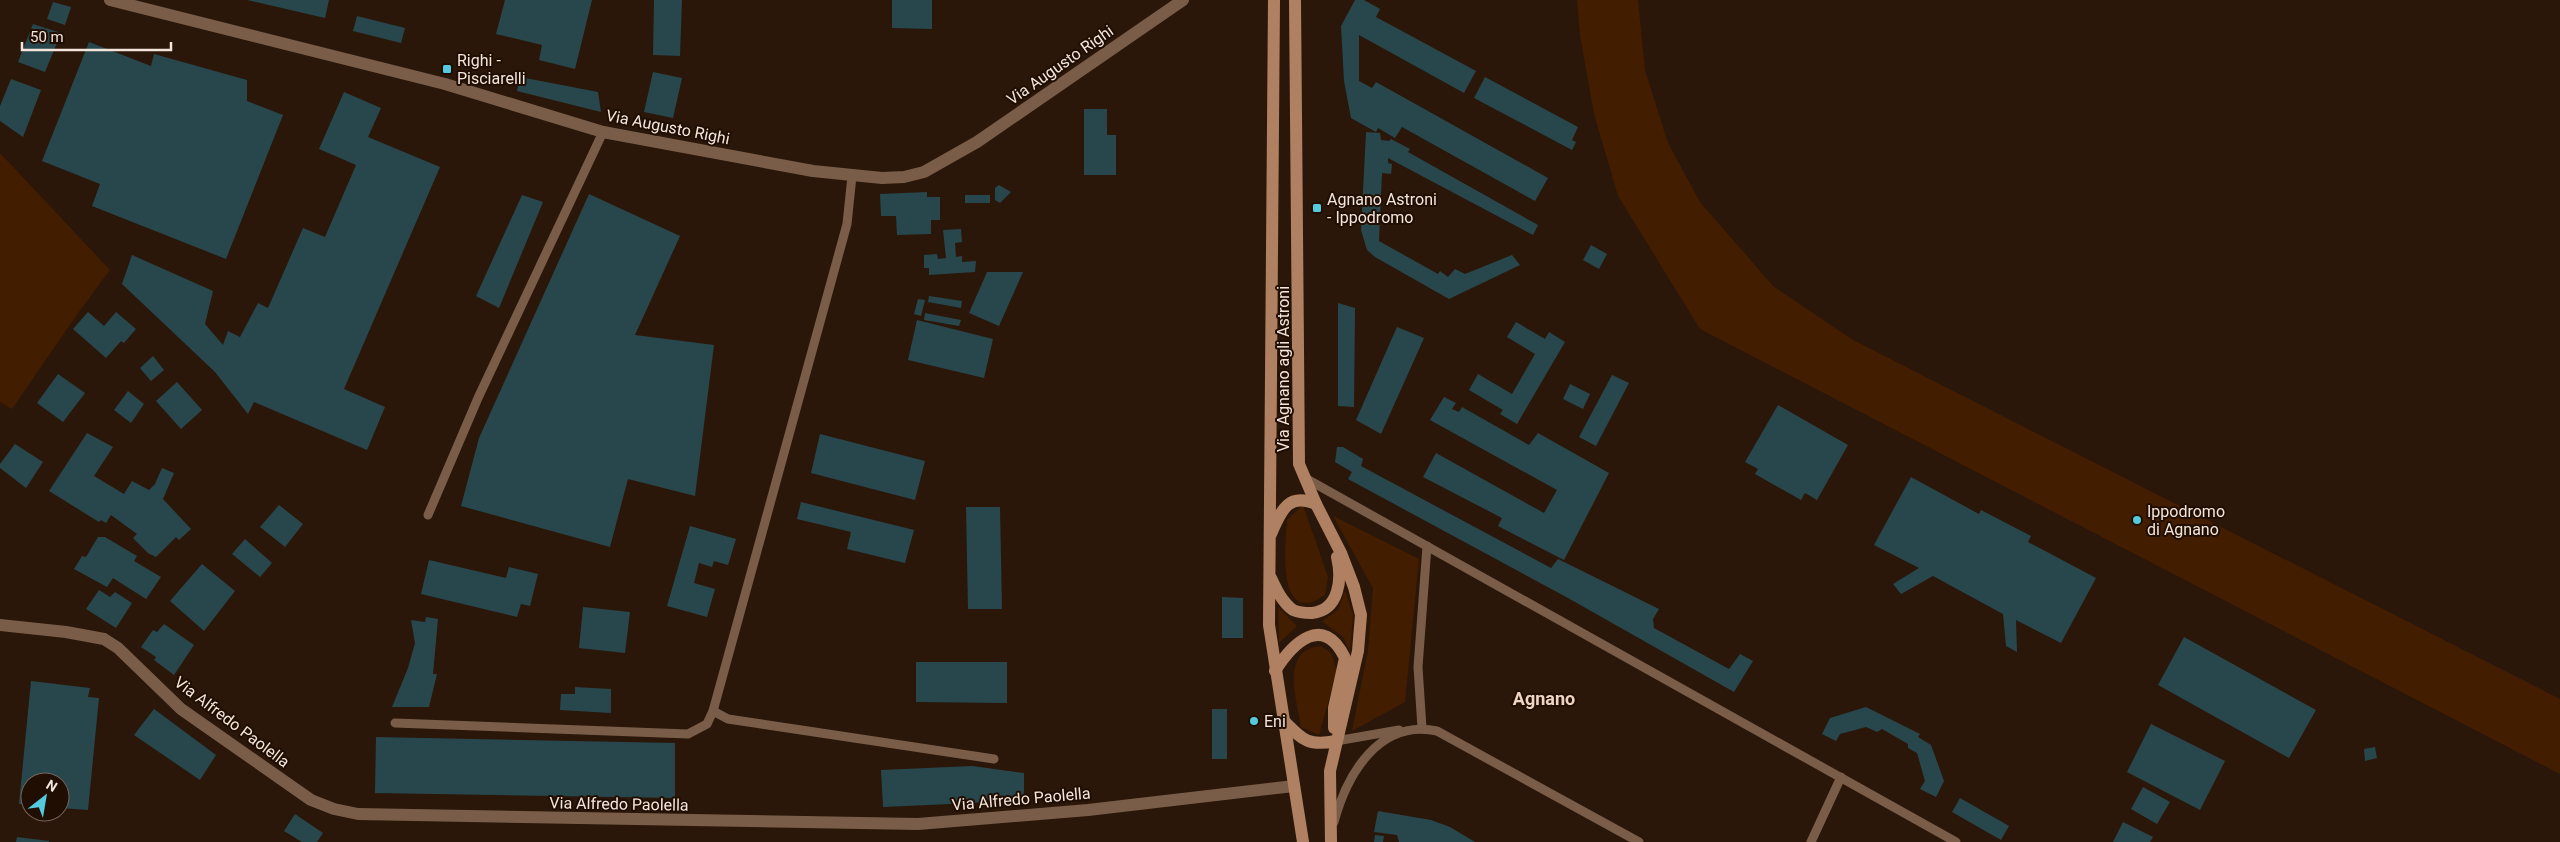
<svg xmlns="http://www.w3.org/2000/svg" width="2560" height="842" font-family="Roboto,sans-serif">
<rect width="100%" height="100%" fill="#2a1709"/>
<g fill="#431d00">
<polygon points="1577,0 1638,0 1645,70 1668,143 1700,202 1773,286 1853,340 2560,699 2560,774 1700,329 1618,196 1594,114 1580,35"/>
<polygon points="0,153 110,270 78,313 12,409 0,402"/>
<path d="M1303 505 1328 577 1325 595C1321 597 1316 601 1312 602 1277 613 1286 538 1287 520Z"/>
<polygon points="1333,516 1419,559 1405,702 1352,731 1368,650 1373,588"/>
<polygon points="1345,591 1353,615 1350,652 1344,638 1322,621 1338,610"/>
<polygon points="1278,607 1297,626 1279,643"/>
<path d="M1321 646 1331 653 1337 670 1319 735 1301 727C1297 699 1280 649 1321 646Z"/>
</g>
<g fill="#27474d">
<polygon points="247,0 329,0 325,18"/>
<polygon points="505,0 592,0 575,69 539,60 542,45 496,34"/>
<polygon points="654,0 682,0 680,56 653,55"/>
<polygon points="892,0 932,0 932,29 892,28"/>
<polygon points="1355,0 1364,0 1380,9 1376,17 1476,71 1464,93 1359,35 1359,81 1372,88 1376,82 1548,178 1535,201 1402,127 1395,138 1378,128 1376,132 1351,118 1344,81 1341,26"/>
<polygon points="53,2 71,7 65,25 47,19"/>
<polygon points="357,16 405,28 401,43 353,31"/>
<polygon points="33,24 61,33 45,72 18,62"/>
<polygon points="89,42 151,66 154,54 247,80 247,101 283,115 226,259 92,206 100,184 42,161"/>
<polygon points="653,72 682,78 673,118 644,112"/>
<polygon points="520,77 598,92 601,112 517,91"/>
<polygon points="1485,77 1578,127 1572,140 1576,142 1572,150 1474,98"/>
<polygon points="11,79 41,90 23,137 0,121 0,106"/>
<polygon points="344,92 381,108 368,137 440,167 344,389 385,407 367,450 254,402 248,414 215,372 122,284 132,255 213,291 205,324 223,345 228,331 240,337 258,303 268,308 303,228 325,237 356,165 319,149"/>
<polygon points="1084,109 1107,109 1107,135 1116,135 1116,175 1084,175"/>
<polygon points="1366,132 1380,133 1381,140 1389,141 1391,139 1410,149 1408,152 1538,225 1533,235 1388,158 1388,163 1392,164 1391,174 1382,173 1379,241 1438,274 1440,271 1448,277 1455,269 1465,274 1512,255 1520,265 1449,299 1375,257 1367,250 1361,230"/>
<polygon points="999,185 1011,192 1000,203 995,200 995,188"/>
<polygon points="927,192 927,197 940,197 940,220 931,220 931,234 897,235 896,216 881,216 880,194"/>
<polygon points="589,194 680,236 635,335 714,345 695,496 628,479 610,547 461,506 479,438"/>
<polygon points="522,195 543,202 499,308 476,296"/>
<rect x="965" y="195" width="25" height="8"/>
<polygon points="961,229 962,242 955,243 956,257 962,256 962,262 976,261 975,272 929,275 929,268 924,268 924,255 937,254 938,259 946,258 943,230"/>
<polygon points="1591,245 1607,254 1599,269 1583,260"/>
<polygon points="987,272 1023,272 999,326 969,313"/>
<polygon points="929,296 962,301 961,308 928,302"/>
<polygon points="918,299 925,300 921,316 914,314"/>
<polygon points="1338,303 1355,308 1354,407 1338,406"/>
<polygon points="88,312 104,326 116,312 136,329 124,343 121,341 106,358 73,329"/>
<polygon points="925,313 961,320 959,326 924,320"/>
<polygon points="917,320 993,339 984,378 908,360"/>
<polygon points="1516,322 1545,339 1549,332 1565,342 1517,424 1500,414 1503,410 1469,390 1478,374 1512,394 1535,354 1507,337"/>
<polygon points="1397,327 1424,338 1381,434 1356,420"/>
<polygon points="153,356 164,370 151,381 140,368"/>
<polygon points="58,374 85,393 63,422 37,403"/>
<polygon points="1612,375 1629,383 1596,446 1579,437"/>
<polygon points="177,382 202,410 181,429 156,401"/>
<polygon points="1570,384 1590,394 1583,409 1563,399"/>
<polygon points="128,391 144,404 131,423 114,410"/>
<polygon points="1444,397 1456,403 1452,409 1459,412 1462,407 1529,445 1538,433 1609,473 1564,560 1498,526 1502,518 1423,477 1436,453 1544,513 1557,490 1430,420"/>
<polygon points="1778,405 1848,445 1817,500 1805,493 1801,500 1755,474 1758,469 1745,462"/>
<polygon points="87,433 113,447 94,476 124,494 132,481 149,490 155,484 162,468 174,473 163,499 191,529 179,540 176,537 156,557 148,553 133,538 137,534 111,515 106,523 101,520 99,522 49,491"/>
<polygon points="820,434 925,461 915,500 811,473"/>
<polygon points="15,444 43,462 26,488 0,468 0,464"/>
<polygon points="1337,447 1343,447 1363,459 1361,466 1551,568 1558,559 1659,609 1653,619 1654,628 1729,669 1740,654 1753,661 1734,692 1568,598 1348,479 1352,472 1335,462"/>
<polygon points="1911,477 1979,514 1981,510 2031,536 2028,542 2096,578 2061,643 2016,620 2017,652 2006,646 2003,614 1933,576 1901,594 1893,584 1919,568 1874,545"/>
<polygon points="801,502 914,530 905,563 847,549 851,532 797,519"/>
<polygon points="279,505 303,524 285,547 260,527"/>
<polygon points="966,507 1000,507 1002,609 968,609"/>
<polygon points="690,526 736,539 728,565 714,561 712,567 699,563 694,583 715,589 707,617 667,606"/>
<polygon points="98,537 105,537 137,556 134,561 161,577 146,599 113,578 107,587 74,569 82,556 86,557"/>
<polygon points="245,539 272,563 260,577 232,554"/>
<polygon points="429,560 506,578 509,567 538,574 530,606 521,604 517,617 421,594"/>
<polygon points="202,564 235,591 204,631 170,601"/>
<polygon points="99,590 110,597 115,592 132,603 116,628 86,609"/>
<polygon points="1222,597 1243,598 1243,638 1222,638"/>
<polygon points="583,607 630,612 625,653 579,648"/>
<polygon points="426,617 438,619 433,674 437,674 429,707 392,707 408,668 415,643 411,620 425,622"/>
<polygon points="164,624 194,645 174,675 154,660 156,657 141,647 153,630 157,632"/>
<polygon points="2184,637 2316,710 2289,758 2158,685"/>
<polygon points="916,662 1007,662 1007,703 916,702"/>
<polygon points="31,681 90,688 88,697 99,698 88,810 60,808 60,782 30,782 30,805 19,804"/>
<polygon points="575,687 611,689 611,713 560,710 561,694 575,694"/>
<polygon points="1866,707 1920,734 1918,737 1931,745 1944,781 1936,797 1920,789 1925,781 1917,753 1908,748 1908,744 1882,729 1877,732 1866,727 1840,734 1836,741 1822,734 1830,718"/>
<polygon points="154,709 216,755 200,780 134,735"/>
<rect x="1212" y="709" width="15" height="50"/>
<polygon points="2151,724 2225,761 2200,810 2127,772"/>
<polygon points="376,737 675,743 675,798 375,793"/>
<polygon points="2375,747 2377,758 2365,761 2364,749"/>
<polygon points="972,766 1024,773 1024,797 973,803 883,807 881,770"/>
<polygon points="2143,787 2170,802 2157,824 2131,809"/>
<polygon points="1960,798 2009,826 2001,840 1952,812"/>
<polygon points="1378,811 1431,820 1450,827 1475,842 1399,842 1397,835 1374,832"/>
<polygon points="295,814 323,833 317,842 302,842 284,831"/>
<polygon points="2123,822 2153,837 2150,842 2113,842"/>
<polygon points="1375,835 1384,836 1383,842 1374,842"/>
<polygon points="17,837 49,841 49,842 16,842"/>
</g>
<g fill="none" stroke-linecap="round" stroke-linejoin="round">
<g stroke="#795d49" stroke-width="9">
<polyline points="1305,478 1956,842"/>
<polyline points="428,515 478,398 603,132"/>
<polyline points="713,711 728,719 994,759"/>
<polyline points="395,723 688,734 707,724 713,711 847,224 852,176"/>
<polyline points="1422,728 1418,667 1427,546"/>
<polyline points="1336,741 1399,730"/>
<path d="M1334 822C1347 774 1379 719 1437 731L1639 842"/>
<polyline points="1811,842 1841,777"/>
</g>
<g stroke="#795d49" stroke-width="12">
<polyline points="110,0 445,84 603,132 813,171 882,178 904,177 924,172 977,142 1183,0"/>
<polyline points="0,625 66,632 104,639 118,648 181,709 311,800 334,809 358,814 918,824 1088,810 1294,786"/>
</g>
<g stroke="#af8162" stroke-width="12">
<polyline points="1274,0 1269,625 1303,842"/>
<polyline points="1295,0 1299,464 1316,504 1341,553 1354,587 1361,615 1358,651 1330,771 1331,842"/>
<path d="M1271 534C1281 511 1288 492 1316 504"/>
<path d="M1271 578C1276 589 1282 602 1293 610 1299 613 1306 613 1312 613 1340 610 1342 578 1337 557"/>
<path d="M1275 671C1292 644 1323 612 1345 658L1334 708V728"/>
<path d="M1283 720C1302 739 1307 747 1336 741"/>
</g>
</g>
<g fill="#55cadf" stroke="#200e02" stroke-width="2">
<rect x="442" y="64" width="10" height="10" rx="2.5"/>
<rect x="1312" y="203" width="10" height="10" rx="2.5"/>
<circle cx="2137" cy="520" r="5"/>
<circle cx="1254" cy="721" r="5"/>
</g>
<g text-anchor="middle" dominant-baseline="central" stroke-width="4" stroke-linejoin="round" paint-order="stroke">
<g font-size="16" fill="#f3e5dc" stroke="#200e02" text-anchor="start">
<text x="457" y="60">Righi -<tspan x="457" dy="18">Pisciarelli</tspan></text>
<text x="1327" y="199">Agnano Astroni<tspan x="1327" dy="18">- Ippodromo</tspan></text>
<text x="2147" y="511">Ippodromo<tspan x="2147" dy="18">di Agnano</tspan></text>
<text x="1264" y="721">Eni</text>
</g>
<g font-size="16" fill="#f3e5dc" stroke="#200e02">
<text transform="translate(1060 65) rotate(-35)">Via Augusto Righi</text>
<text transform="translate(668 127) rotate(11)">Via Augusto Righi</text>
<text transform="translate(1283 369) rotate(-90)">Via Agnano agli Astroni</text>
<text transform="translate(232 722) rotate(37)">Via Alfredo Paolella</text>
<text transform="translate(1021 799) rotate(-5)">Via Alfredo Paolella</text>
<text transform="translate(619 804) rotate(1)">Via Alfredo Paolella</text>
</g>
<g font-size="18" font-weight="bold" fill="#efd4c2" stroke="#200e02">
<text x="1544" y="698">Agnano</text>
</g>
</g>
<g transform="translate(45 797) rotate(31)"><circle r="24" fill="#200e02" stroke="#746459"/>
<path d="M0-4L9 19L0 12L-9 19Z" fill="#55cadf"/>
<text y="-8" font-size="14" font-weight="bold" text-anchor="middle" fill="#f3e5dc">N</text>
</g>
<path d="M22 42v8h149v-8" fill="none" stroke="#f3e5dc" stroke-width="2.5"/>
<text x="30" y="42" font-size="15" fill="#f3e5dc" stroke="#200e02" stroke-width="4" paint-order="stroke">50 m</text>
</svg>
